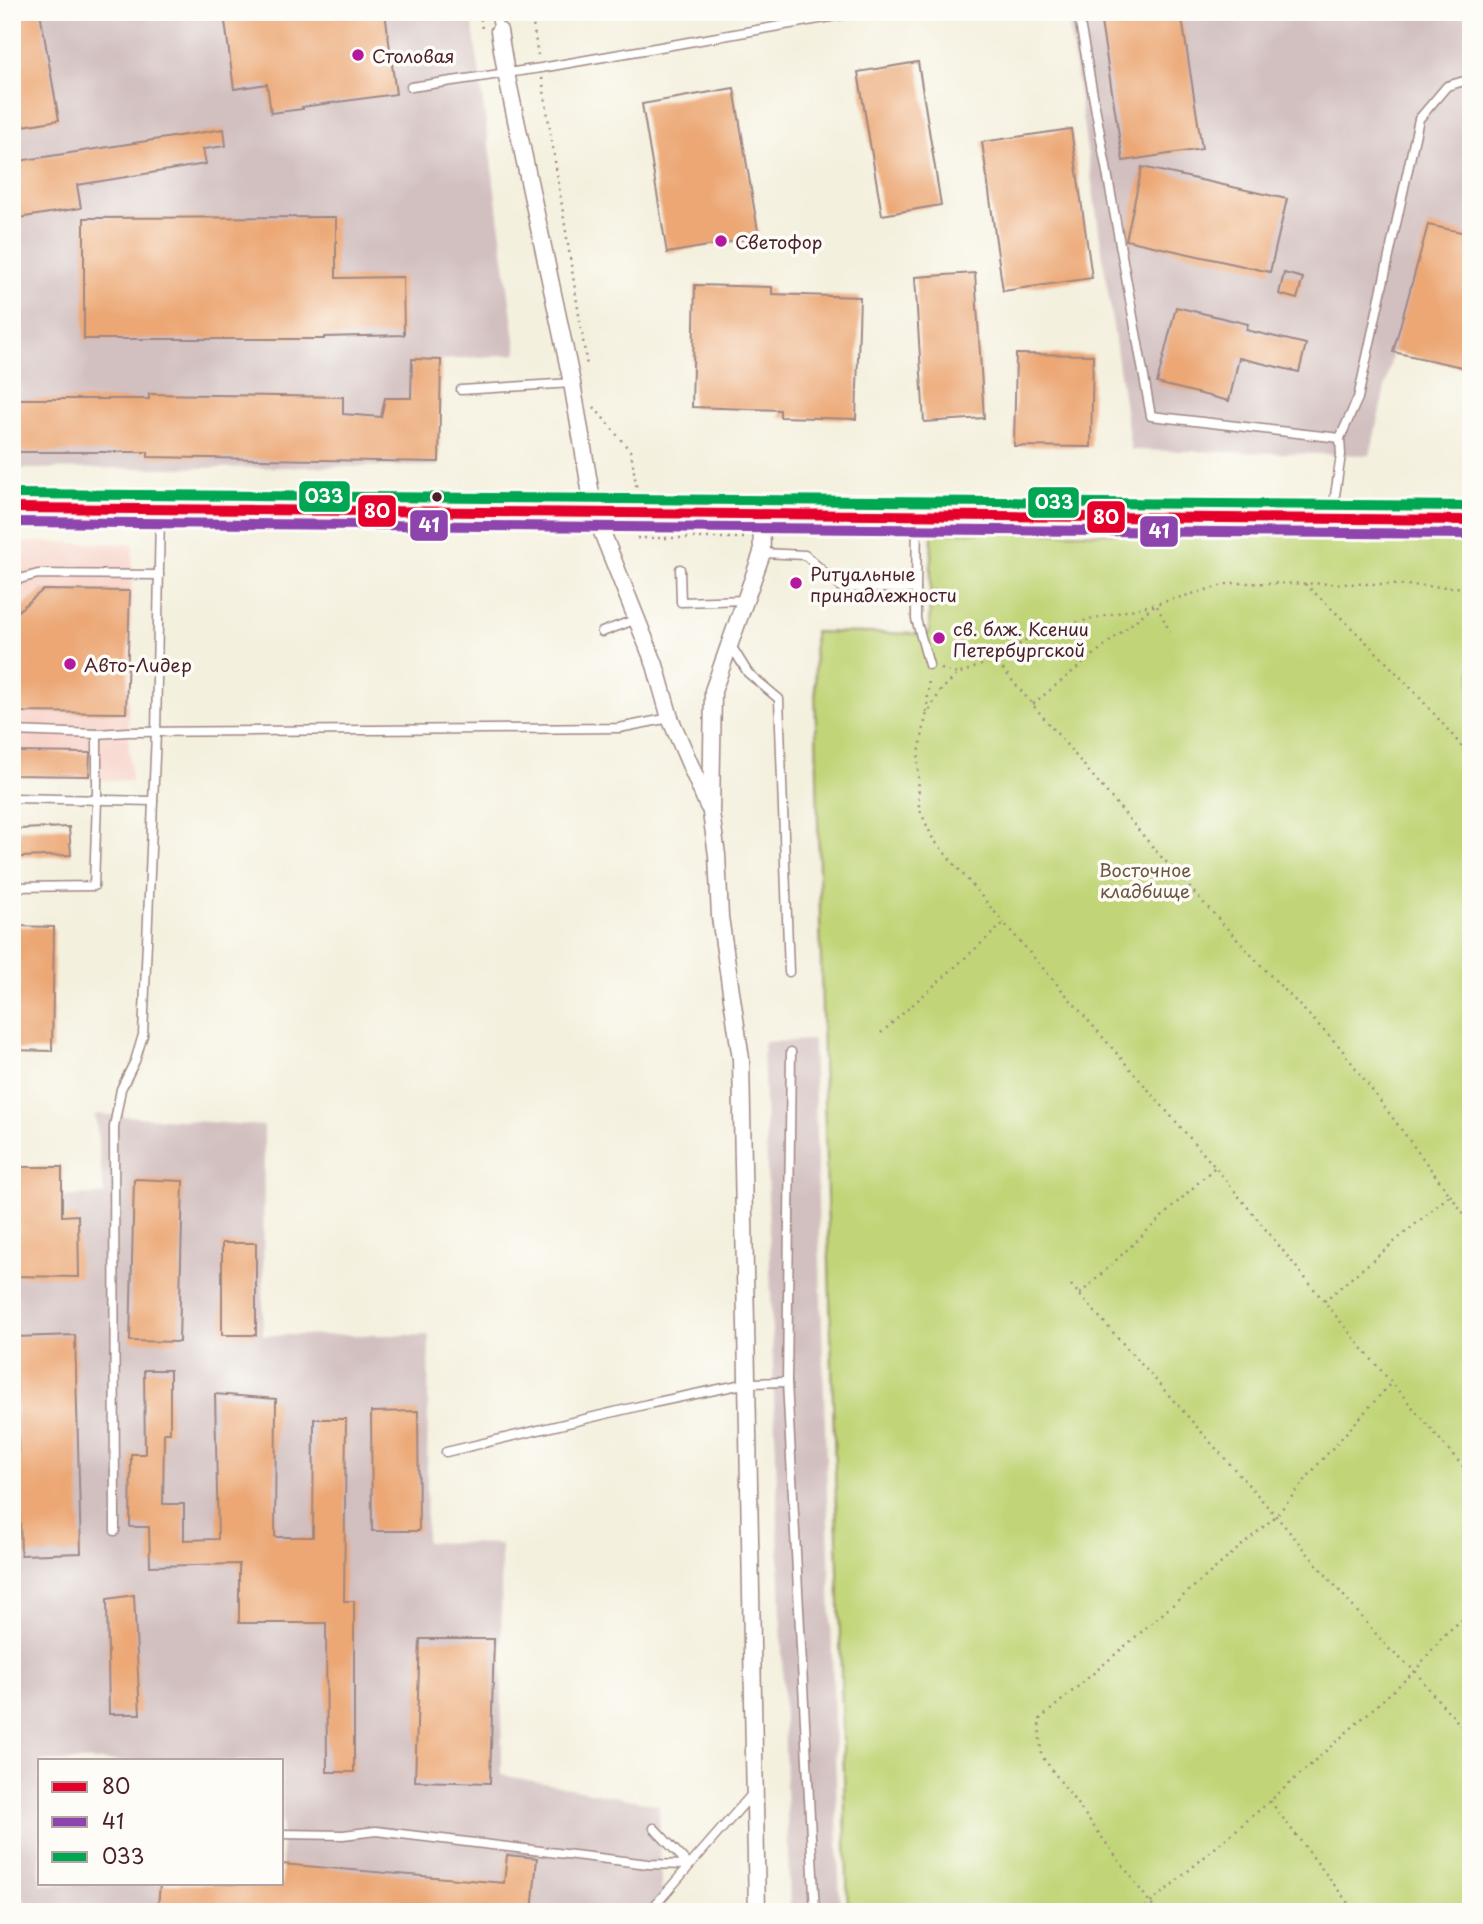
<svg xmlns="http://www.w3.org/2000/svg" width="1483" height="1924" font-family="'Playpen Sans',sans-serif">
<rect width="100%" height="100%" fill="#fdfcf7"/>
<filter id="ink" filterUnits="userSpaceOnUse"><feTurbulence type="fractalNoise" baseFrequency=".0143" numOctaves="2"/><feDisplacementMap in="SourceGraphic" scale="14" xChannelSelector="R" yChannelSelector="G"/><feConvolveMatrix kernelMatrix="1 2 1 2 8 2 1 2 1" color-interpolation-filters="sRGB"/></filter>
<filter id="wash" filterUnits="userSpaceOnUse"><feTurbulence type="fractalNoise" baseFrequency=".00686" numOctaves="4" result="noise"/><feDisplacementMap in="SourceGraphic" scale="28" xChannelSelector="R" yChannelSelector="G"/><feGaussianBlur stdDeviation="1.57" result="paint"/><feColorMatrix in="noise" values="0 0 0 0 0 0 0 0 0 0 0 0 0 0 0 0 0 1.4 0 .05"/><feComposite in="paint" operator="in"/></filter>
<g filter="url(#wash)">
<rect width="100%" height="100%" fill="#f4f0de"/>
<polygon fill="#f7d1c7" points="12,542 133,544 128,732 131,781 12,776"/>
<g fill="#d2bfc0" fill-rule="evenodd">
<polygon points="12,12 471,12 517,354 440,360 438,466 12,469"/>
<polygon points="1067,12 1471,12 1471,369 1393,352 1370,455 1131,450"/>
<polygon points="813,1040 840,1912 790,1912 763,1042"/>
<path d="M95 1114 264 1126 263 1335H429L426 1542 501 1544 502 1775 659 1805 662 1912H26L23 1896 12 1895V1255L21 1200 104 1194ZM40 1761H282V1884H40Z"/>
</g>
<polygon fill="#c1d578" stroke="#867a52" stroke-width="2" points="932,532 1471,536 1471,1912 848,1912 823,1062 814,632 929,634"/>
<g id="blocks">
<g fill="#eca775">
<polygon points="12,12 40,12 59,120 23,126 20,108 12,109"/>
<polygon points="238,12 351,12 352,16 385,12 396,94 302,107 303,109 271,113 267,84 234,89 224,14"/>
<polygon points="1123,12 1181,12 1202,149 1123,161 1100,16"/>
<polygon points="918,62 941,205 882,215 858,72"/>
<polygon points="734,88 759,237 667,253 642,104"/>
<polygon points="224,129 226,146 203,149 206,164 77,185 81,208 12,219 12,162"/>
<polygon points="1071,129 1092,278 1003,291 982,142"/>
<polygon points="1142,167 1287,199 1270,272 1126,240"/>
<polygon points="336,217 336,278 403,277 404,335 324,337 324,339 84,339 84,218"/>
<polygon points="1428,225 1471,234 1471,369 1393,352"/>
<polygon points="975,273 984,418 924,422 915,277"/>
<polygon points="1284,273 1303,278 1297,299 1279,294"/>
<polygon points="695,285 772,287 772,294 860,297 856,419 780,417 780,410 692,407"/>
<polygon points="1176,307 1248,324 1246,330 1306,344 1299,372 1239,358 1229,401 1157,383"/>
<polygon points="1016,354 1093,355 1091,447 1014,446"/>
<polygon points="412,359 441,360 439,462 148,457 148,452 12,452 12,399 149,399 149,394 343,397 343,414 381,417 385,398 411,398"/>
<polygon points="43,590 130,591 126,713 12,712 12,616"/>
<polygon points="12,752 90,753 89,776 12,775"/>
<polygon points="69,827 71,855 20,857 19,829"/>
<polygon points="12,926 54,927 52,1051 12,1050"/>
<polygon points="12,1167 62,1167 62,1216 78,1215 79,1277 12,1276"/>
<polygon points="134,1179 183,1181 179,1342 130,1341"/>
<rect x="222" y="1243" width="34" height="92"/>
<polygon points="75,1335 81,1553 21,1555 15,1337"/>
<polygon points="144,1370 170,1370 170,1433 164,1433 163,1504 184,1504 184,1540 218,1539 215,1394 276,1399 275,1537 313,1537 314,1419 346,1419 344,1601 354,1601 354,1772 327,1772 326,1623 239,1623 239,1564 150,1566 149,1527 130,1527 131,1454 145,1454"/>
<polygon points="418,1411 419,1531 372,1531 371,1412"/>
<polygon points="134,1595 140,1714 109,1714 107,1599"/>
<polygon points="420,1639 494,1639 490,1783 415,1781"/>
<polygon points="507,1855 537,1858 532,1912 193,1912 158,1908 160,1884 282,1884 282,1864 504,1883"/>
</g>
</g>
</g>
<g filter="url(#ink)">
<use href="#blocks" fill-opacity="0" stroke="#9f8884" stroke-width="2"/>
<g fill="none" stroke-linecap="round" stroke-linejoin="round">
<g stroke="#9f8884" stroke-width="11">
<g id="service">
<polyline points="495,12 499,31"/>
<polyline points="1078,12 1151,416 1340,438 1341,455 1332,516"/>
<polyline points="411,87 541,68 859,12"/>
<polyline points="461,390 572,383"/>
<polyline points="1340,438 1358,398 1419,119 1447,86 1471,79"/>
<polyline points="762,553 805,555 841,587 916,589 916,619 929,665"/>
<polyline points="680,569 681,602 746,600"/>
<polyline points="12,581 38,574 159,575"/>
<polyline points="916,589 917,519"/>
<polyline points="602,632 637,619"/>
<polyline points="730,644 748,673 779,699 789,972"/>
<polyline points="12,731 97,734 128,732 619,728 670,718"/>
<polyline points="12,798 153,801"/>
<polyline points="12,887 94,886 97,800 97,734"/>
<polyline points="791,1052 787,1382 815,1912"/>
<polyline points="446,1452 648,1404 748,1383 787,1382"/>
<polyline points="115,1531 114,1127 121,1089 135,1061 143,1035 156,733 160,512"/>
<polyline points="654,1828 689,1865"/>
<polyline points="282,1834 343,1835 376,1831 648,1864 689,1865"/>
<polyline points="649,1912 753,1793"/>
</g>
</g>
<g stroke="#9f8884" stroke-width="19">
<g id="minor">
<polyline points="499,31 506,73 572,383 594,512 655,665 670,718 708,806"/>
<polyline points="757,1912 741,1059 720,917 717,855 711,813 713,691 762,553 761,514"/>
</g>
</g>
<g stroke="#9f8884" stroke-width="28">
<polyline id="primary" points="12,508 1471,520"/>
</g>
<g stroke="#9f8884" stroke-width="2.5" stroke-dasharray="2 5" stroke-linecap="butt">
<polyline points="480,12 482,30"/>
<polyline points="531,12 538,55"/>
<polyline points="542,78 587,366"/>
<polyline points="594,407 631,452 637,491"/>
<polyline points="637,538 745,538"/>
<path d="M1305 584C1364 638 1421 695 1471 758"/>
<polyline points="995,660 958,674 941,690 926,716 918,759 919,808 933,839 1004,923"/>
<polyline points="941,669 958,674"/>
<polyline points="1033,704 1156,604 1170,632"/>
<polyline points="927,712 929,677"/>
<polyline points="881,1033 1004,923 1215,1167 1362,1348 1471,1476"/>
<polyline points="1450,1195 1471,1223"/>
<polyline points="1071,1285 1276,1516 1388,1648 1415,1671 1432,1693 1471,1737"/>
<polyline points="1080,1294 1215,1167"/>
<polyline points="1324,1301 1450,1195 1340,1047 1268,973 1157,852 995,660 1040,631 1156,604 1231,583 1380,584 1471,588"/>
<polyline points="1270,1801 1355,1912"/>
<polyline points="1140,1912 1270,1801 1415,1671 1444,1635 1471,1612"/>
<polyline points="1157,1912 1041,1755 1039,1720 1276,1516 1319,1463 1391,1383"/>
<polyline points="1470,1912 1471,1911"/>
</g>
<use href="#service" stroke="#fff" stroke-width="8"/>
<use href="#minor" stroke="#fff" stroke-width="16"/>
<use href="#primary" stroke="#fbbb8c" stroke-width="24"/>
<g stroke="#fdfcf7" stroke-width="16">
<polyline id="bus-1" points="12,508 1471,520"/>
</g>
<g stroke="#fdfcf7" stroke-width="16">
<polyline id="bus-2" points="12,522 1471,534"/>
</g>
<g stroke="#fdfcf7" stroke-width="16">
<polyline id="bus-3" points="12,494 1471,506"/>
</g>
<use href="#bus-1" stroke="#e4002b" stroke-width="10"/>
<use href="#bus-2" stroke="#8e44ad" stroke-width="10"/>
<use href="#bus-3" stroke="#00a651" stroke-width="10"/>
</g>
</g>
<g fill="#b5179e" stroke="#fdfcf7" stroke-width="2.5">
<circle cx="358" cy="55" r="7"/>
<circle cx="721" cy="241" r="7"/>
<circle cx="796" cy="583" r="7"/>
<circle cx="939" cy="638" r="7"/>
<circle cx="70" cy="664" r="7"/>
</g>
<circle fill="#4a1f2b" stroke="#fdfcf7" stroke-width="2.5" cx="437" cy="497" r="6"/>
<g text-anchor="middle" dominant-baseline="central" stroke-width="7" stroke-linejoin="round" paint-order="stroke">
<g font-size="18" fill="#4a1f2b" stroke="#fdfcf7" text-anchor="start">
<text x="372" y="55">Столовая</text>
<text x="735" y="241">Светофор</text>
<text x="810" y="573">Ритуальные<tspan x="810" dy="21">принадлежности</tspan></text>
<text x="953" y="628">св. блж. Ксении<tspan x="953" dy="21">Петербургской</tspan></text>
<text x="84" y="664">Авто-Лидер</text>
</g>
<g font-size="18" fill="#6e5642" stroke="#fdfcf7">
<text x="1145" y="869">Восточное<tspan x="1145" dy="21">кладбище</tspan></text>
</g>
</g>
<g stroke="#fdfcf7" stroke-width="2.5">
<rect x="298" y="480" width="53" height="33" rx="7" fill="#00a651"/>
<rect x="1027" y="486" width="53" height="33" rx="7" fill="#00a651"/>
<rect x="357" y="494" width="40" height="34" rx="7" fill="#e4002b"/>
<rect x="1086" y="500" width="40" height="34" rx="7" fill="#e4002b"/>
<rect x="409" y="509" width="40" height="33" rx="7" fill="#8e44ad"/>
<rect x="1139" y="515" width="40" height="33" rx="7" fill="#8e44ad"/>
</g>
<g font-size="19" text-anchor="middle" font-weight="bold" fill="#fff">
<text x="324" y="503">033</text>
<text x="1054" y="509">033</text>
<text x="377" y="518">80</text>
<text x="1106" y="524">80</text>
<text x="429" y="532">41</text>
<text x="1159" y="538">41</text>
</g>
<rect width="1483" height="1924" fill="none" stroke="#fdfcf7" stroke-width="42"/>
<rect x="38" y="1759" width="245" height="126" fill="#fdfcf7" stroke="#b5a4a5" stroke-width="2"/>
<rect x="52" y="1782" width="35" height="10" fill="#e4002b" stroke="#b5a4a5" stroke-width="2"/>
<text x="102" y="1794" font-size="21" fill="#4a1f2b">80</text>
<rect x="52" y="1817" width="35" height="10" fill="#8e44ad" stroke="#b5a4a5" stroke-width="2"/>
<text x="102" y="1829" font-size="21" fill="#4a1f2b">41</text>
<rect x="52" y="1852" width="35" height="10" fill="#00a651" stroke="#b5a4a5" stroke-width="2"/>
<text x="102" y="1864" font-size="21" fill="#4a1f2b">033</text>
</svg>
